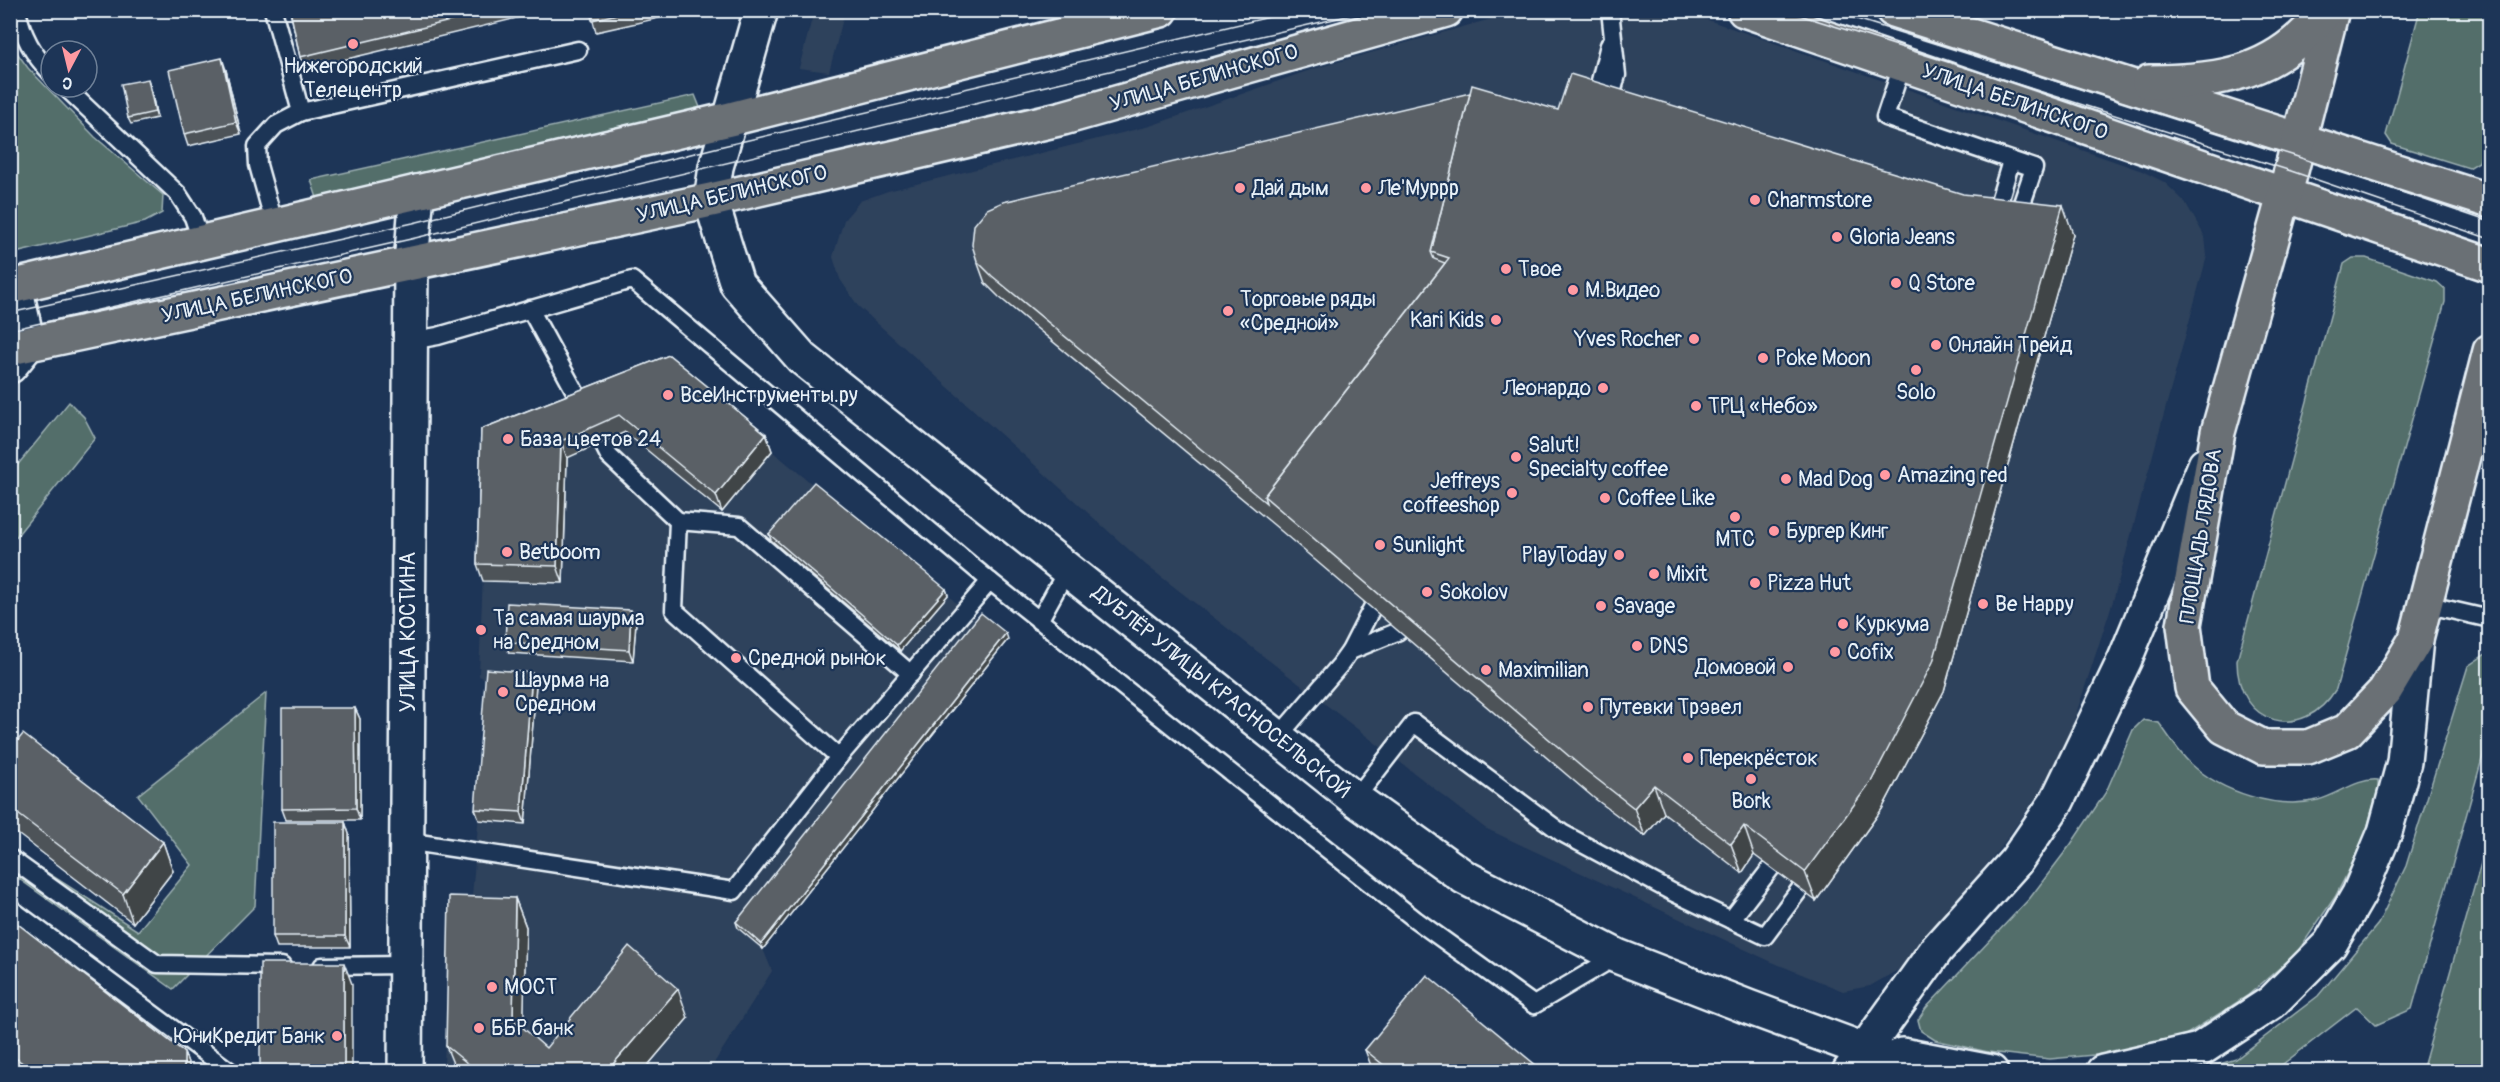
<svg xmlns="http://www.w3.org/2000/svg" width="2500" height="1082" font-family="Pangolin,sans-serif">
<rect width="100%" height="100%" fill="#1d3557"/>
<filter id="ink" filterUnits="userSpaceOnUse"><feTurbulence type="fractalNoise" baseFrequency=".0167" numOctaves="2"/><feDisplacementMap in="SourceGraphic" scale="12" xChannelSelector="R" yChannelSelector="G"/><feConvolveMatrix kernelMatrix="1 2 1 2 8 2 1 2 1" color-interpolation-filters="sRGB"/></filter>
<g filter="url(#ink)">
<g fill="#2f425c">
<polygon points="1523,10 1682,11 2142,171 2164,182 2185,202 2205,237 2207,256 2113,601 2065,748 2037,796 2000,848 1898,970 1870,986 1843,991 1772,962 1485,828 1146,565 858,306 840,279 833,257 844,220 860,201 888,191 1150,126 1313,69"/>
<polygon points="814,11 845,11 829,72 799,68"/>
<polygon points="675,372 948,595 965,612 983,619 1008,639 763,949 772,971 709,1071 444,1072 448,908 471,909 490,681 479,676 488,446"/>
</g>
<g fill="#526e6b" stroke="#9db0b2" stroke-width="1.5">
<polygon points="2420,10 2489,11 2489,126 2479,162 2469,168 2392,144 2386,135"/>
<polygon points="10,43 28,68 95,137 163,195 162,213 145,222 11,254"/>
<polygon points="695,95 703,115 317,198 311,180"/>
<path d="M2353 258H2366L2437 282 2445 289V302L2336 689C2303 743 2237 726 2237 661L2344 264Z"/>
<polygon points="69,402 84,417 95,438 11,543 11,473"/>
<polygon points="2489,652 2489,734 2412,1009 2376,1025 2357,1007 2274,1071 2198,1071 2236,1059 2318,996 2378,924 2406,866 2468,666"/>
<polygon points="266,693 255,906 173,989 11,873 11,867 28,860 138,931 192,865 138,795"/>
<path d="M2143 720 2159 723C2169 736 2178 752 2190 763 2221 792 2276 810 2318 800 2338 795 2357 778 2378 780V790L2363 843 2335 897 2296 954 2247 996 2184 1036 2127 1052 2050 1059 1988 1052 1935 1040 1921 1031 1918 1020 1926 1008 2030 898 2071 844 2106 792 2133 730Z"/>
<polygon points="2489,835 2489,1071 2422,1071"/>
</g>
<g fill="none" stroke-linecap="round" stroke-linejoin="round">
<g stroke="#e8f1f8" stroke-width="21">
<g id="service">
<path d="M17 10C22 36 33 55 51 73"/>
<polyline points="273,10 301,112 276,125 257,146 258,165 275,226"/>
<polyline points="1903,63 1885,117 2034,168 2016,221"/>
<polyline points="65,87 178,194 193,217 202,243"/>
<polyline points="1594,105 1609,45"/>
<polyline points="1608,107 1617,75 1610,10"/>
<polyline points="301,112 578,50"/>
<polyline points="1994,218 2011,161"/>
<polyline points="530,309 584,408"/>
<polyline points="410,341 438,336 632,280 990,581 1416,920 1534,1005 1617,956"/>
<polyline points="602,442 609,456 678,521 674,610 839,757 990,581"/>
<polyline points="678,521 739,526 911,674"/>
<polyline points="2425,604 2490,619"/>
<polyline points="1039,621 1067,570"/>
<polyline points="1350,651 1399,631"/>
<polyline points="1278,737 1340,665 1350,651 1372,608"/>
<polyline points="1355,799 1414,723 1562,833 1672,892 1765,936 1800,889"/>
<polyline points="406,841 734,891 839,757"/>
<polyline points="10,858 157,964 282,966"/>
<polyline points="10,908 231,1072"/>
<polyline points="1731,920 1771,868"/>
<polyline points="322,966 405,965"/>
</g>
</g>
<g stroke="#e8f1f8" stroke-width="38">
<g id="minor">
<polyline points="730,119 761,10"/>
<polyline points="10,366 28,344 15,286"/>
<polyline points="405,1072 411,264 417,192"/>
</g>
</g>
<g stroke="#e8f1f8" stroke-width="38">
<g id="secondary">
<polyline points="730,119 716,167 711,200 725,246 737,284 802,358 1355,799 1464,877 1617,956 1748,1007 1924,1072"/>
<polyline points="1902,1055 1991,1072"/>
<polyline points="1849,1072 1937,949 2016,861 2057,801 2125,659 2205,465"/>
<polyline points="2103,1072 2199,1050 2272,1002 2330,944 2359,894 2385,832 2404,762 2416,639"/>
</g>
</g>
<g stroke="#e8f1f8" stroke-width="38">
<g id="primary">
<polyline points="1744,10 2490,265"/>
<polyline points="1893,10 2490,201"/>
<polyline points="2332,10 2291,171 2218,432 2184,625 2192,688 2224,727 2263,747 2308,747 2347,731 2385,691 2416,639 2490,351"/>
<path d="M2149 82C2222 82 2279 73 2326 10"/>
<polyline points="10,287 730,119 1161,10"/>
<polyline points="10,348 711,200 866,164 1063,118 1446,10"/>
</g>
</g>
<use href="#service" stroke="#1d3557" stroke-width="16"/>
<use href="#minor" stroke="#1d3557" stroke-width="33"/>
<use href="#secondary" stroke="#1d3557" stroke-width="33"/>
<use href="#primary" stroke="#6b6f75" stroke-width="33"/>
<g stroke="#e8f1f8" stroke-width="1.5">
<polyline points="1784,10 2291,171 2490,239"/>
<polyline points="1828,10 2295,156 2490,222"/>
<polyline points="10,313 413,223 723,146 1299,10"/>
<polyline points="10,330 411,239 1054,84 1373,10"/>
</g>
</g>
<g fill="#4d5358" stroke="#e8f1f8" stroke-width="1.5">
<polygon points="290,10 550,10 305,69 300,57"/>
<polygon points="590,10 667,10 668,16 596,32"/>
<polygon points="226,70 241,134 188,146 184,134"/>
<polygon points="150,85 157,118 131,124 128,118"/>
<polygon points="1558,110 2073,234 1944,691 1882,809 1816,901 1754,855 1742,873 1664,813 1645,836 1594,798 1274,525 999,297 985,283 977,261"/>
<polygon points="669,355 766,434 772,451 722,512 625,432 567,458 563,583 483,581 477,564 481,429"/>
<polygon points="769,534 946,589 948,595 900,651 771,540"/>
<polygon points="636,622 633,661 509,653 505,642"/>
<polygon points="1008,639 763,949 738,928 736,922"/>
<polygon points="536,684 525,824 479,820 475,809"/>
<polygon points="355,708 360,719 360,820 286,820 282,809"/>
<polygon points="10,750 163,842 173,871 133,923 10,828"/>
<polygon points="345,822 349,834 350,947 277,947 273,936"/>
<polygon points="515,898 526,927 523,1029 546,1048 688,1018 643,1071 456,1071 446,1046"/>
<polygon points="10,918 184,1052 191,1071 10,1071"/>
<polygon points="1365,1050 1543,1071 1373,1071"/>
</g>
<g fill="#3f4447" stroke="#e8f1f8" stroke-width="1.5">
<polygon points="222,58 226,70 241,134 236,122"/>
<polygon points="148,79 150,85 157,118 155,112"/>
<polygon points="2063,205 2073,234 1944,691 1882,809 1816,901 1805,872"/>
<polygon points="766,434 772,451 722,512 716,495"/>
<polygon points="561,441 567,458 563,583 557,566"/>
<polygon points="946,589 948,595 900,651 897,645"/>
<polygon points="631,610 636,622 633,661 629,650"/>
<polygon points="1006,633 1008,639 763,949 761,944"/>
<polygon points="532,673 536,684 525,824 521,812"/>
<polygon points="355,708 360,719 360,820 356,808"/>
<polygon points="1654,785 1664,813 1645,836 1634,808"/>
<polygon points="345,822 349,834 350,947 345,936"/>
<polygon points="1744,826 1754,855 1742,873 1731,844"/>
<polygon points="163,842 173,871 133,923 123,894"/>
<polygon points="515,898 526,927 523,1048 513,1019"/>
<polygon points="344,963 352,984 352,1071 344,1071"/>
<polygon points="678,989 688,1018 643,1071 607,1071"/>
<polygon points="184,1052 191,1071 184,1071"/>
</g>
<g fill="#5a6166" stroke="#e8f1f8" stroke-width="1.5">
<polygon points="290,10 496,10 300,57"/>
<polygon points="590,10 634,10 592,20"/>
<polygon points="222,58 236,122 184,134 169,70"/>
<polygon points="1570,74 1963,194 2063,205 1933,662 1872,780 1805,872 1744,826 1731,844 1654,785 1634,808 1584,769 1264,496 1449,258 1431,252 1472,85 1558,110"/>
<polygon points="148,79 155,112 128,118 121,84"/>
<polygon points="1470,93 1431,252 1434,259 1445,263 1264,496 1266,503 992,276 977,261 972,245 974,225 987,209 1003,202"/>
<polygon points="669,355 766,434 716,495 619,415 561,441 557,566 477,564 481,429"/>
<polygon points="814,482 946,589 897,645 769,534"/>
<polygon points="507,603 631,610 629,650 505,642"/>
<polygon points="981,613 1006,633 761,944 736,922"/>
<polygon points="486,669 532,673 521,812 475,809"/>
<polygon points="282,708 355,708 356,808 282,809"/>
<polygon points="23,734 163,842 123,894 10,808 10,750"/>
<rect x="273" y="822" width="72" height="114"/>
<polygon points="449,896 515,898 513,1019 546,1048 629,946 678,989 607,1071 477,1071 446,1046"/>
<polygon points="10,918 184,1052 184,1071 34,1071 10,1054"/>
<rect x="260" y="963" width="84" height="108"/>
<polygon points="1427,975 1543,1071 1391,1071 1365,1050"/>
</g>
</g>
<g fill="#ff9aa2" stroke="#1d3557" stroke-width="2">
<circle cx="353" cy="44" r="6"/>
<circle cx="1240" cy="188" r="6"/>
<circle cx="1366" cy="188" r="6"/>
<circle cx="1755" cy="200" r="6"/>
<circle cx="1837" cy="237" r="6"/>
<circle cx="1506" cy="269" r="6"/>
<circle cx="1896" cy="283" r="6"/>
<circle cx="1573" cy="290" r="6"/>
<circle cx="1228" cy="311" r="6"/>
<circle cx="1496" cy="320" r="6"/>
<circle cx="1694" cy="339" r="6"/>
<circle cx="1936" cy="345" r="6"/>
<circle cx="1763" cy="358" r="6"/>
<circle cx="1916" cy="370" r="6"/>
<circle cx="1603" cy="388" r="6"/>
<circle cx="668" cy="395" r="6"/>
<circle cx="1696" cy="406" r="6"/>
<circle cx="508" cy="439" r="6"/>
<circle cx="1516" cy="457" r="6"/>
<circle cx="1885" cy="475" r="6"/>
<circle cx="1786" cy="479" r="6"/>
<circle cx="1512" cy="493" r="6"/>
<circle cx="1605" cy="498" r="6"/>
<circle cx="1735" cy="517" r="6"/>
<circle cx="1774" cy="531" r="6"/>
<circle cx="1380" cy="545" r="6"/>
<circle cx="507" cy="552" r="6"/>
<circle cx="1619" cy="555" r="6"/>
<circle cx="1654" cy="574" r="6"/>
<circle cx="1755" cy="583" r="6"/>
<circle cx="1427" cy="592" r="6"/>
<circle cx="1983" cy="604" r="6"/>
<circle cx="1601" cy="606" r="6"/>
<circle cx="1843" cy="624" r="6"/>
<circle cx="481" cy="630" r="6"/>
<circle cx="1637" cy="646" r="6"/>
<circle cx="1835" cy="652" r="6"/>
<circle cx="736" cy="658" r="6"/>
<circle cx="1788" cy="667" r="6"/>
<circle cx="1486" cy="670" r="6"/>
<circle cx="503" cy="692" r="6"/>
<circle cx="1588" cy="707" r="6"/>
<circle cx="1688" cy="758" r="6"/>
<circle cx="1751" cy="779" r="6"/>
<circle cx="492" cy="987" r="6"/>
<circle cx="479" cy="1028" r="6"/>
<circle cx="337" cy="1036" r="6"/>
</g>
<g text-anchor="middle" dominant-baseline="central" stroke-width="4.5" stroke-linejoin="round" paint-order="stroke">
<g font-size="21" fill="#e8f1f8" stroke="#1d3557" text-anchor="start">
<text x="353" y="66" text-anchor="middle">Нижегородский<tspan x="353" dy="24">Телецентр</tspan></text>
<text x="1252" y="188">Дай дым</text>
<text x="1378" y="188">Ле'Муррр</text>
<text x="1767" y="200">Charmstore</text>
<text x="1849" y="237">Gloria Jeans</text>
<text x="1518" y="269">Твое</text>
<text x="1908" y="283">Q Store</text>
<text x="1585" y="290">М.Видео</text>
<text x="1240" y="299">Торговые ряды<tspan x="1240" dy="24">«Средной»</tspan></text>
<text x="1484" y="320" text-anchor="end">Kari Kids</text>
<text x="1682" y="339" text-anchor="end">Yves Rocher</text>
<text x="1948" y="345">Онлайн Трейд</text>
<text x="1775" y="358">Poke Moon</text>
<text x="1591" y="388" text-anchor="end">Леонардо</text>
<text x="1916" y="392" text-anchor="middle">Solo</text>
<text x="680" y="395">ВсеИнструменты.ру</text>
<text x="1708" y="406">ТРЦ «Небо»</text>
<text x="520" y="439">База цветов 24</text>
<text x="1528" y="445">Salut!<tspan x="1528" dy="24">Specialty coffee</tspan></text>
<text x="1897" y="475">Amazing red</text>
<text x="1798" y="479">Mad Dog</text>
<text x="1500" y="481" text-anchor="end">Jeffreys<tspan x="1500" dy="24">coffeeshop</tspan></text>
<text x="1617" y="498">Coffee Like</text>
<text x="1786" y="531">Бургер Кинг</text>
<text x="1735" y="539" text-anchor="middle">МТС</text>
<text x="1392" y="545">Sunlight</text>
<text x="519" y="552">Betboom</text>
<text x="1607" y="555" text-anchor="end">PlayToday</text>
<text x="1666" y="574">Mixit</text>
<text x="1767" y="583">Pizza Hut</text>
<text x="1439" y="592">Sokolov</text>
<text x="1995" y="604">Be Happy</text>
<text x="1613" y="606">Savage</text>
<text x="493" y="618">Та самая шаурма<tspan x="493" dy="24">на Средном</tspan></text>
<text x="1855" y="624">Куркума</text>
<text x="1649" y="646">DNS</text>
<text x="1847" y="652">Cofix</text>
<text x="748" y="658">Средной рынок</text>
<text x="1776" y="667" text-anchor="end">Домовой</text>
<text x="1498" y="670">Maximilian</text>
<text x="515" y="680">Шаурма на<tspan x="515" dy="24">Средном</tspan></text>
<text x="1600" y="707">Путевки Трэвел</text>
<text x="1700" y="758">Перекрёсток</text>
<text x="1751" y="801" text-anchor="middle">Bork</text>
<text x="504" y="987">МОСТ</text>
<text x="491" y="1028">ББР банк</text>
<text x="325" y="1036" text-anchor="end">ЮниКредит Банк</text>
</g>
<g font-size="21" fill="#e8f1f8" stroke="#1d3557">
<text transform="translate(1204 78) rotate(-16)">УЛИЦА БЕЛИНСКОГО</text>
<text transform="translate(2015 102) rotate(19)">УЛИЦА БЕЛИНСКОГО</text>
<text transform="translate(732 194) rotate(-13)">УЛИЦА БЕЛИНСКОГО</text>
<text transform="translate(257 296) rotate(-12)">УЛИЦА БЕЛИНСКОГО</text>
<text transform="translate(2201 536) rotate(-81)">ПЛОЩАДЬ ЛЯДОВА</text>
<text transform="translate(408 632) rotate(-90)">УЛИЦА КОСТИНА</text>
<text transform="translate(1221 692) rotate(39)">ДУБЛЁР УЛИЦЫ КРАСНОСЕЛЬСКОЙ</text>
</g>
</g>
<rect width="2500" height="1082" fill="none" stroke="#1d3557" stroke-width="36"/>
<rect x="18" y="18" width="2464" height="1046" fill="none" stroke="#e8f1f8" stroke-width="2" filter="url(#ink)"/>
<g transform="translate(69 69) rotate(187)"><circle r="28" fill="#1d3557" stroke="#6e8097" stroke-width="1.5"/>
<path d="M0-4.5L10 22L0 15L-10 22Z" fill="#ff9aa2"/>
<text y="-9" font-size="16" font-weight="bold" text-anchor="middle" fill="#e8f1f8">С</text>
</g>
</svg>
